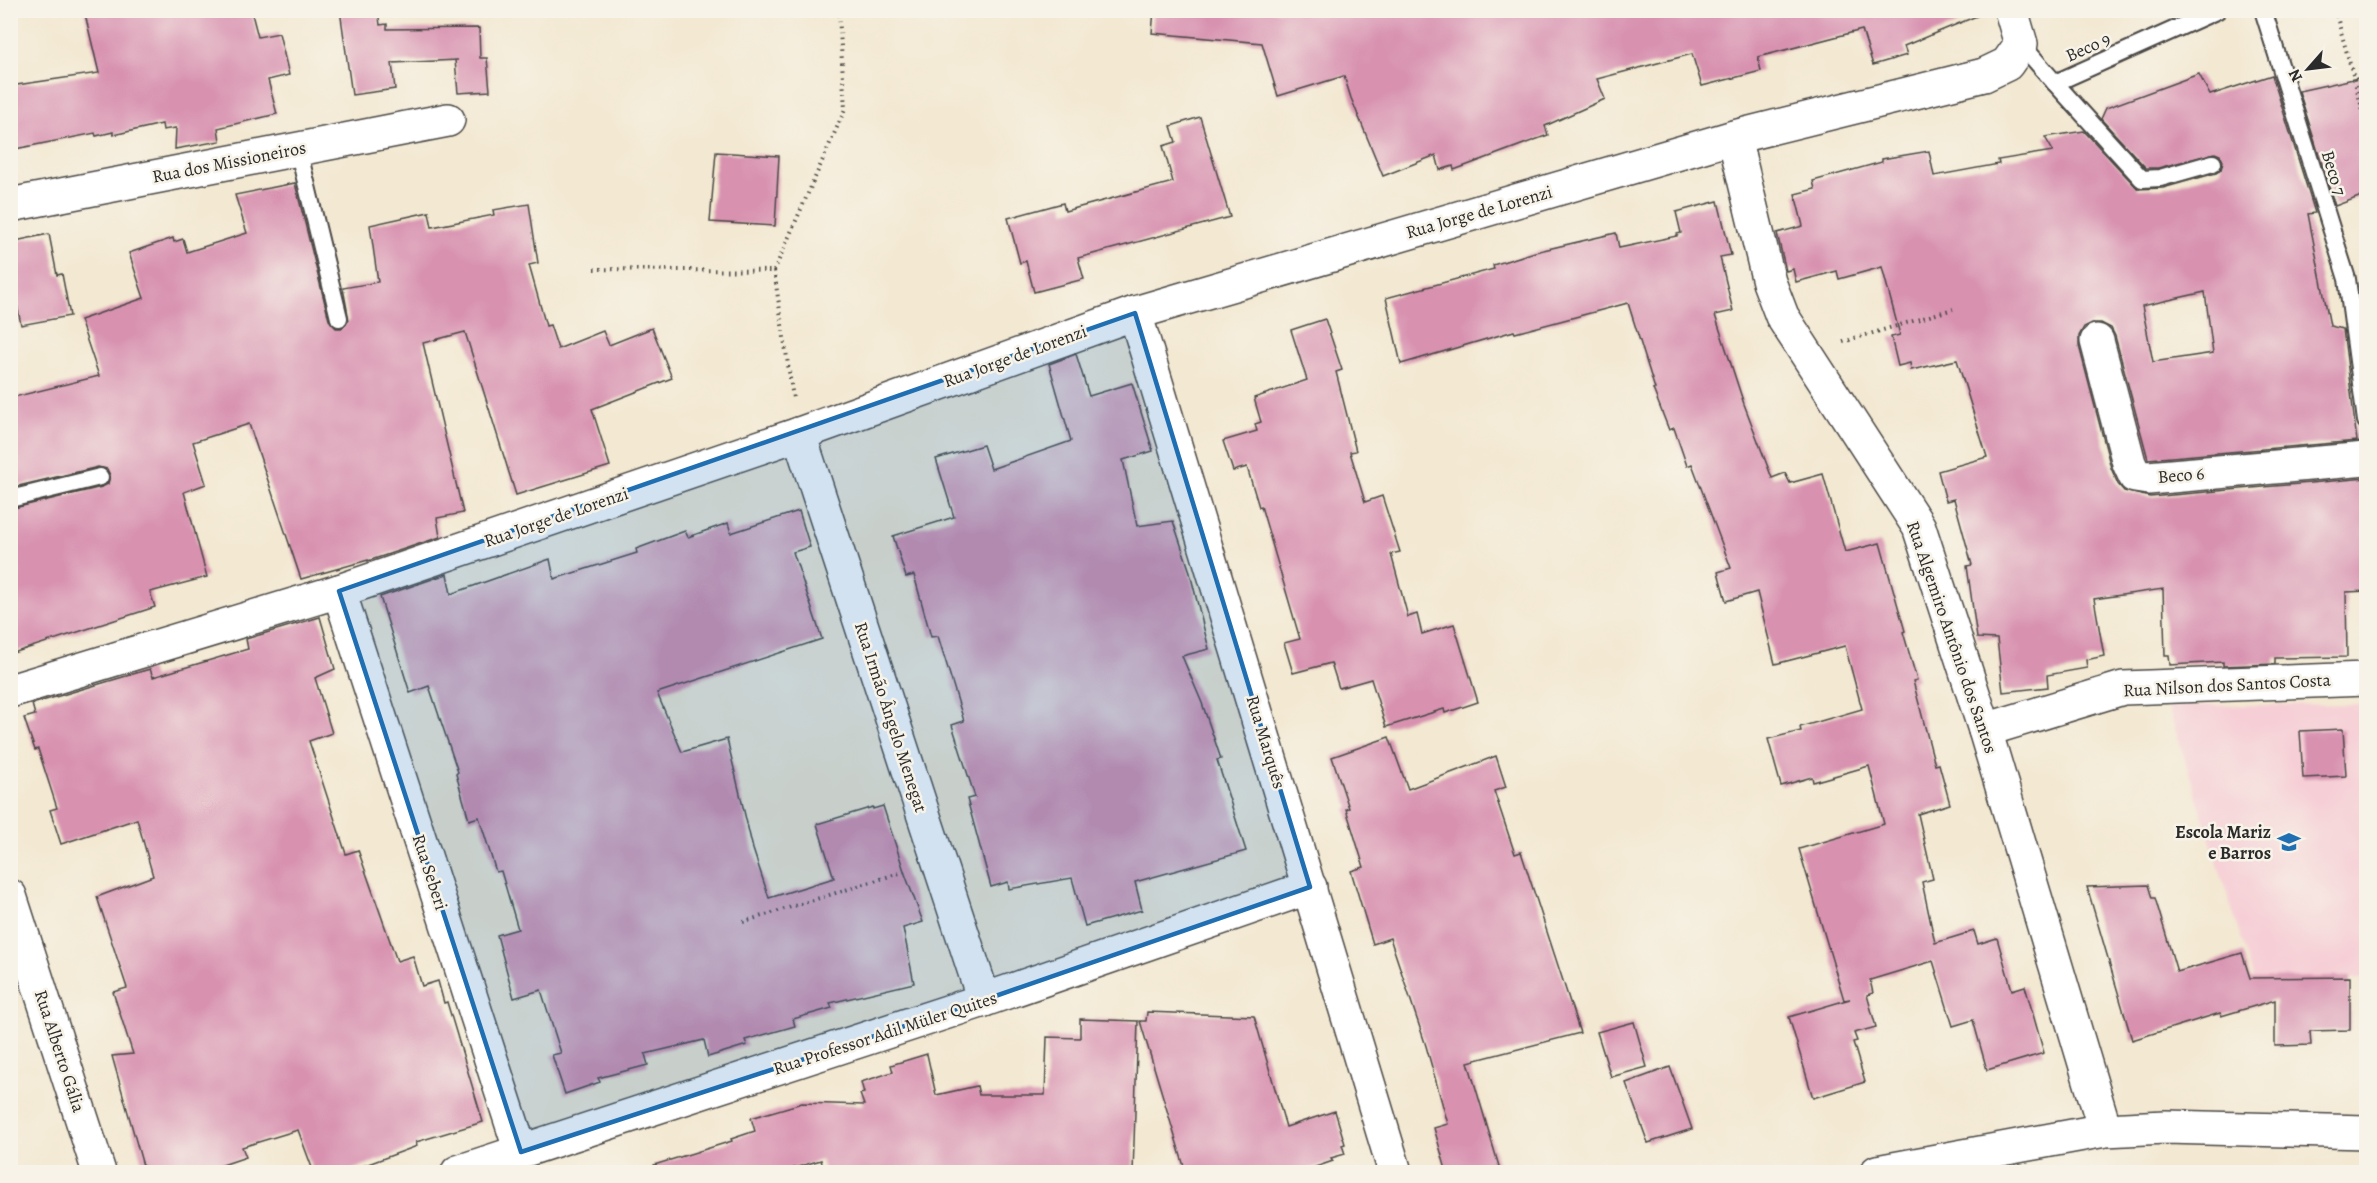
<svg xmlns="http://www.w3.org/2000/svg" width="2377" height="1183" font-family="Alegreya,serif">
<rect width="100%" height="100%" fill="#f7f3e8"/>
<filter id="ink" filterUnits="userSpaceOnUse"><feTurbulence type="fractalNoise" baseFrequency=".0167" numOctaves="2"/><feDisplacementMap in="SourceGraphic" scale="12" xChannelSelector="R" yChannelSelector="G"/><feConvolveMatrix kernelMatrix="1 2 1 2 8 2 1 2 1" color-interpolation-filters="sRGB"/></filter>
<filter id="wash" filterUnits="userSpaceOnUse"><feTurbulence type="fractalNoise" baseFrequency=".008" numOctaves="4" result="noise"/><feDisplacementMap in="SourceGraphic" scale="24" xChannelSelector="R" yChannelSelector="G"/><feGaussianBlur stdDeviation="1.35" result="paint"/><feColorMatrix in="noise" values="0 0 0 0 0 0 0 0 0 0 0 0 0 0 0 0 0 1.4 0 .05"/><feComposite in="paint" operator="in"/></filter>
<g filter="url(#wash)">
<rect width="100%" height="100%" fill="#f3e8d1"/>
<polygon fill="#f6cfd6" points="2366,704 2366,1054 2365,978 2254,980 2168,706"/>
<g id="blocks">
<g fill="#d892b0" fill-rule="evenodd">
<polygon points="84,10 251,10 258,37 279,33 289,75 268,80 277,114 218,128 220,141 175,149 176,128 163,130 162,124 113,135 113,132 96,136 95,133 10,150 10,86 99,73"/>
<polygon points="340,10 378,10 380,25 387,24 387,29 479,28 480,58 487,58 490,91 458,93 455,60 458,60 392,63 395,89 352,95"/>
<polygon points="1154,10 1989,10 1989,11 1904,46 1907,55 1873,65 1862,30 1758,57 1761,71 1702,86 1692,54 1597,79 1605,99 1545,126 1548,135 1454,170 1453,166 1440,170 1436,155 1383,176 1351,98 1344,76 1278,96 1262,43 1152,33"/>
<path d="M2199 74 2210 95 2272 75 2315 213 2308 214 2330 326 2343 329 2357 441 2148 459 2115 336 2111 328 2101 323H2092L2084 327 2079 336V346L2111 468 2118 484 2124 491 2150 497 2367 478V591L2346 592 2347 657 2275 658V664L2223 666V662L2170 665 2169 655H2165L2163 589 2094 599 2104 656 2086 660 2087 668 2047 675 2048 687 2003 692 1997 639 1977 638 1967 566 1972 565 1954 499 1946 501 1938 471 1987 457 1957 360 1911 370 1910 363 1898 366 1891 337 1900 335 1882 267 1839 279 1837 271 1796 282 1793 269 1786 271 1777 233 1803 226 1795 194 1815 189 1813 181 1882 162V159L1929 151 1934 176 1999 164 1998 160 2053 151 2045 137 2084 131 2138 189 2163 188 2216 173 2221 170 2223 161 2220 155 2215 153 2158 168H2146L2101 119 2106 108ZM2205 292 2213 353 2153 362 2142 306Z"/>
<polygon points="2367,76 2367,194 2335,206 2299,91"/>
<polygon points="1200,117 1230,217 1078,258 1084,279 1034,292 1026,261 1020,263 1008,218 1063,203 1065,211 1173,182 1163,146 1176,142 1171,126"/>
<polygon points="716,152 779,156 775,226 710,222"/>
<polygon points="295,183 329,320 336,328 342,328 349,320 343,288 378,282 370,225 429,212 432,227 494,215 493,210 529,204 538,263 529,265 546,326 550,325 558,349 603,331 609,345 652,328 672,378 592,409 610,466 516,495 465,332 423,343 463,513 437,518 440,537 368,561 368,560 301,579 249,424 193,442 206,484 184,492 207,577 150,592 155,607 10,654 10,509 102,487 108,484 110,475 107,469 98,467 10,488 10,398 99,376 80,320 144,298 129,253 173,238 174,242 183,239 187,252 247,233 235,195"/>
<polygon points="1718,201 1731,255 1720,257 1733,311 1715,315 1744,404 1772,478 1785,473 1790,483 1823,474 1845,552 1880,543 1905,631 1903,632 1917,680 1913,681 1935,765 1939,764 1950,804 1918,814 1933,879 1922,882 1935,943 1974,931 1978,944 1997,938 2012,990 2025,986 2044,1053 1987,1070 1973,1020 1953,1026 1933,961 1870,980 1873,993 1867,995 1876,1027 1854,1033 1857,1041 1853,1042 1865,1082 1813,1098 1789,1017 1850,999 1844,1000 1799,849 1884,824 1869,766 1813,782 1812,777 1781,786 1768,739 1801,731 1800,727 1862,709 1845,646 1775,664 1757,592 1726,601 1718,572 1731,568 1692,464 1687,466 1674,428 1669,430 1653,389 1655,389 1628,303 1515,333 1514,331 1401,364 1386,298 1494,269 1493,265 1535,252 1616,233 1619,248 1677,236 1677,234 1681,233 1676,212"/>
<polygon points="49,234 57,275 62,274 70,316 21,325 13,284 18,283 10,242"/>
<polygon points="1325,319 1342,370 1336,372 1356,451 1350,452 1365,502 1382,496 1400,552 1391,554 1408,617 1417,614 1422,634 1454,624 1478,702 1445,713 1444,709 1386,727 1371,679 1339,688 1331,663 1293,673 1284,643 1300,639 1261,506 1259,507 1247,467 1233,471 1223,441 1257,431 1255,424 1261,422 1254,398 1307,380 1291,330"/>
<polygon points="1076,354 1089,396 1132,383 1153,451 1123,460 1137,526 1173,521 1189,569 1209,649 1182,656 1202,703 1221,759 1217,760 1246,851 1135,882 1142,910 1085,926 1072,878 1009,889 1008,882 991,887 967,799 975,797 952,725 964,721 938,636 931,637 914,575 906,577 893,536 954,517 936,459 983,445 991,469 1071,441 1049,364"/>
<polygon points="799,511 810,547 793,552 822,639 657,693 682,752 727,739 753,849 769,898 834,878 817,824 873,807 873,809 883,806 905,874 923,922 903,928 914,983 830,1003 832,1008 793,1019 795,1026 745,1040 747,1045 708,1057 704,1040 645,1054 648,1065 598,1078 600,1082 565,1094 552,1055 561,1053 541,990 514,998 497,935 518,929 501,871 496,872 479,817 469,820 456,774 458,772 429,686 410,693 380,597 447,574 451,594 550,559 554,579 637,553 636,549 685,531 688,537 728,523 731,533"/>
<polygon points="320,617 335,669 315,678 332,733 309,741 346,854 358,850 397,961 413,956 422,986 438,981 444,1003 447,1002 483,1122 416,1142 417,1146 344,1173 314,1173 298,1130 242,1147 246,1157 199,1173 145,1173 112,1056 133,1054 113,992 127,988 97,897 153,876 137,819 61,844 50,810 57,808 38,749 35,750 24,718 35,715 32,704 150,669 153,677 248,649 246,639"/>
<polygon points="2343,729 2346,776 2303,778 2300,731"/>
<polygon points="1389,737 1408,789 1496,756 1506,787 1494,791 1515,854 1521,852 1580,1033 1468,1062 1501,1173 1447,1173 1434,1128 1448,1124 1426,1046 1390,938 1373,944 1351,871 1364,867 1346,809 1349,808 1332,757"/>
<polygon points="2148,885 2152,898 2155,898 2177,972 2242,953 2250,978 2350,977 2350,1030 2310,1031 2311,1045 2275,1046 2275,1000 2221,1016 2220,1013 2132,1040 2087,887"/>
<polygon points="1147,1012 1254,1016 1286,1127 1335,1111 1345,1144 1342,1145 1345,1154 1331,1158 1333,1161 1298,1173 1186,1173 1140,1021 1146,1021"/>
<polygon points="1080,1019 1138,1021 1133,1173 825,1173 821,1160 778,1173 655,1173 654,1165 732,1141 731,1139 755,1131 751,1118 802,1103 864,1105 860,1094 864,1093 861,1082 893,1072 891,1065 927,1054 936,1095 977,1086 979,1095 1045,1095 1047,1037 1080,1038"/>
<polygon points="1634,1022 1647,1067 1611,1077 1597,1032"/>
<polygon points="1670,1067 1692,1129 1648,1143 1626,1083"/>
</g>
</g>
</g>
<g filter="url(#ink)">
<use href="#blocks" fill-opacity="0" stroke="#494744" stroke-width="1.5"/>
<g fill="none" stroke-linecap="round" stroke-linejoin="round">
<g stroke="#494744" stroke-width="20">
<g id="service">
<polyline points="2263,10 2347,279 2366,421"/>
<polyline points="2021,44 2055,83 2218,10"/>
<polyline points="2055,83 2142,179 2160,178 2213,163"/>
<polyline points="298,149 339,318"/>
<polyline points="10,499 100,477"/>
</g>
</g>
<g stroke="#494744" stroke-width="36">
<g id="minor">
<polyline points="1734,137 1769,282 1782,316 1919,527 1985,730 2105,1130"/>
<polyline points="10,205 448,120"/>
<polyline points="2097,341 2129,463 2135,476 2148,478 2366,459"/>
<polyline points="799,434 984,1000"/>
<polyline points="339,591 521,1152"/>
<polyline points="10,691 339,591 799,434 1135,313"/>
<polyline points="1985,730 2123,688 2366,679"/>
<polyline points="10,896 99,1172"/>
<polyline points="458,1172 984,1000 1310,887"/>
</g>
</g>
<g stroke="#494744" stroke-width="36">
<polyline id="tertiary" points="1395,1172 1135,313 1734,137 1984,75 2007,64 2021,44 2011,10"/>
</g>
<g stroke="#494744" stroke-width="36">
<polyline id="secondary" points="1877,1172 2105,1130 2165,1127 2366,1132"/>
</g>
<g stroke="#494744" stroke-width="4" stroke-dasharray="1.5 4.5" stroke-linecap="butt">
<polyline points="2335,10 2366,122"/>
<polyline points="594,269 774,271 793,398"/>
<polyline points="774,271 845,109 839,15 822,10"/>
<polyline points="1843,342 1953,309"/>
<polyline points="743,922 906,871"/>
</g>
<use href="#service" stroke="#fff" stroke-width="16"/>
<use href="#minor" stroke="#fff" stroke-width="33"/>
<use href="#tertiary" stroke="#fff" stroke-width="33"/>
<use href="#secondary" stroke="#fff" stroke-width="33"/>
</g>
</g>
<path fill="#1f6fb2" fill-opacity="0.2" stroke="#1f6fb2" stroke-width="4.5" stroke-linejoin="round" d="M1135 313 1310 887 984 1000 521 1152 339 591Z"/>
<defs>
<g id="school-bare" transform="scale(1.8)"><path d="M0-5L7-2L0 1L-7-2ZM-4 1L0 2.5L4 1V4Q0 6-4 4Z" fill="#1f6fb2" stroke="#f7f3e8" stroke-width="2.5" paint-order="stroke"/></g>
</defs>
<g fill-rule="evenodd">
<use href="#school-bare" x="2289" y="842"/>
</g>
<g text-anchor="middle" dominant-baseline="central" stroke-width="5" stroke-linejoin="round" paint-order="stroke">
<g font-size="18" fill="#2b2b2b" stroke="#f7f3e8">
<text transform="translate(2088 47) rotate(-24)">Beco 9</text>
<text transform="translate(229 162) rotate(-11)">Rua dos Missioneiros</text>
<text transform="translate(2334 173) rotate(73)">Beco 7</text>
<text transform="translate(1479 212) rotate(-16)">Rua Jorge de Lorenzi</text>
<text transform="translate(1015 356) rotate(-20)">Rua Jorge de Lorenzi</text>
<text transform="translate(2181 475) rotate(-5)">Beco 6</text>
<text transform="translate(556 517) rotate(-19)">Rua Jorge de Lorenzi</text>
<text transform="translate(1952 637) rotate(71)">Rua Algemiro Antônio dos Santos</text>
<text transform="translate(2227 685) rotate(-3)">Rua Nilson dos Santos Costa</text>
<text transform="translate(891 717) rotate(72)">Rua Irmão Ângelo Menegat</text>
<text transform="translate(1266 742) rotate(73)">Rua Marquês</text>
<text transform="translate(430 872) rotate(72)">Rua Seberi</text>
<text transform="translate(885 1033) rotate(-18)">Rua Professor Adil Müler Quites</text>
<text transform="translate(60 1051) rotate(72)">Rua Alberto Gália</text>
</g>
<g font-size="18" font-weight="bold" fill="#2b2b2b" stroke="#f7f3e8" text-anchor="end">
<text x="2271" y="832">Escola Mariz<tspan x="2271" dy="21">e Barros</tspan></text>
</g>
</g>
<rect width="2377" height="1183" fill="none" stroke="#f7f3e8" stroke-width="36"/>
<g transform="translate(2308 69) rotate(242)" stroke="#f7f3e8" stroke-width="4.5" paint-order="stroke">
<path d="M0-4.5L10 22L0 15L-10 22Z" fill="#2b2b2b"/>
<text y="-9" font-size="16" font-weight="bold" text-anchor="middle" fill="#2b2b2b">N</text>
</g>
</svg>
